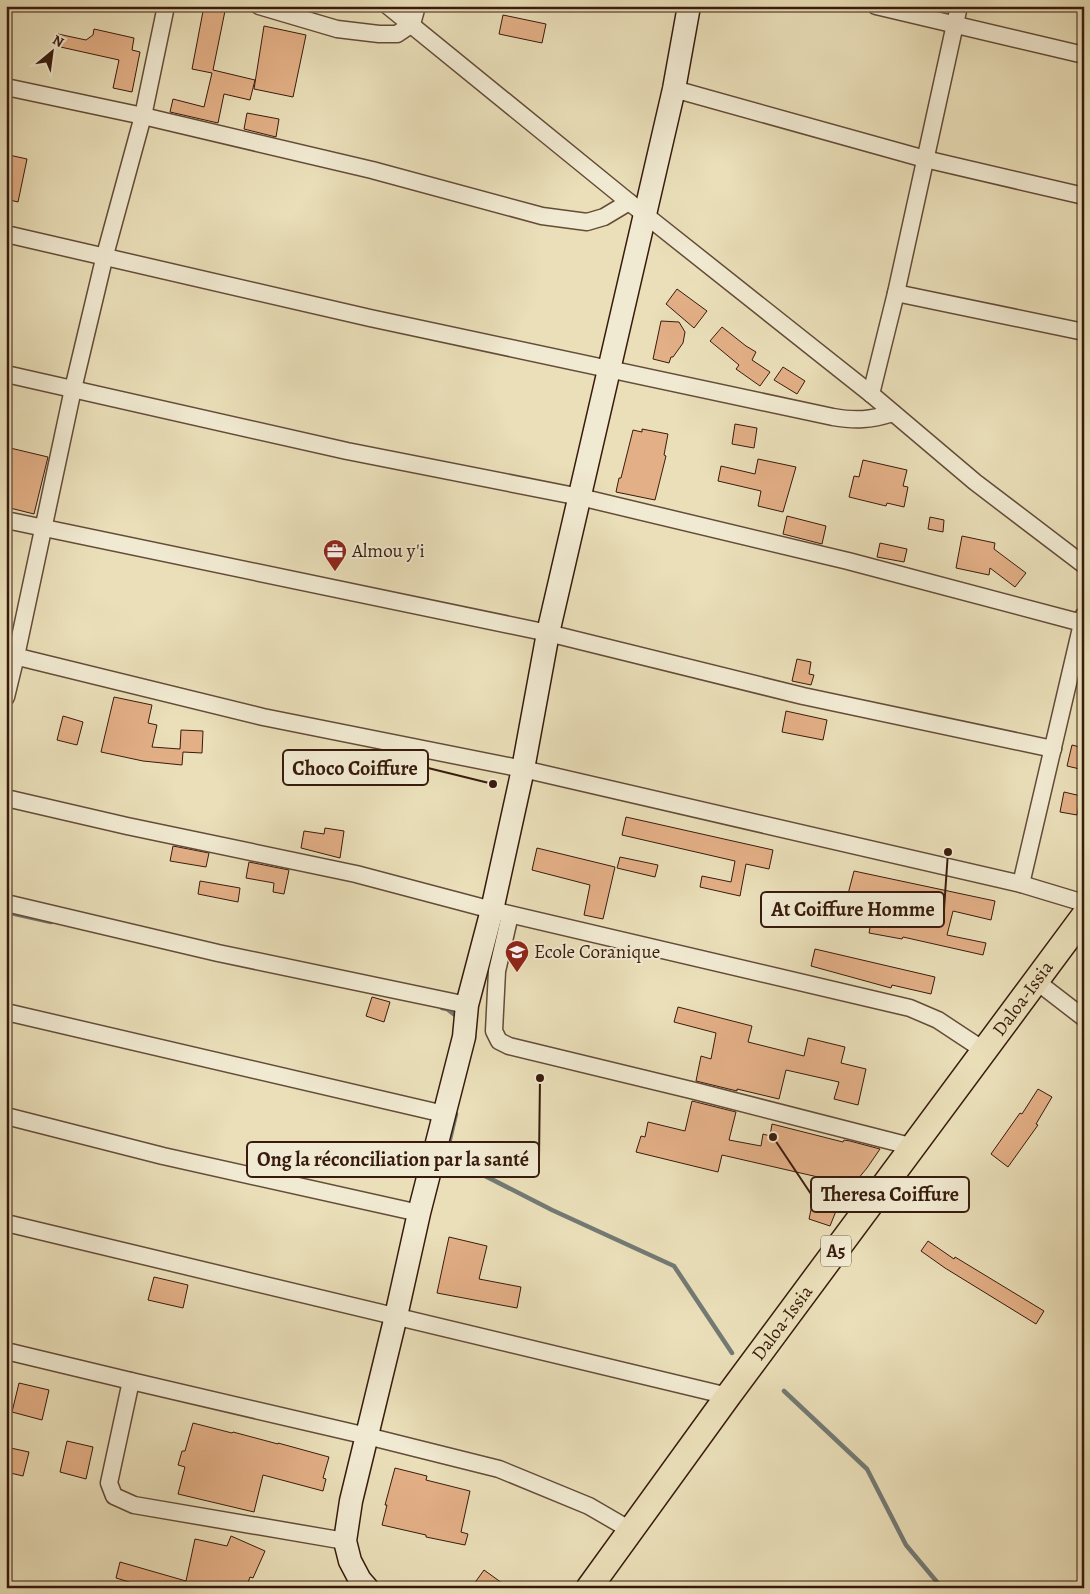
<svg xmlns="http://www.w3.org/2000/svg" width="1090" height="1594" font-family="Alegreya,serif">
<rect width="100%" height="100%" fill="#eadfb9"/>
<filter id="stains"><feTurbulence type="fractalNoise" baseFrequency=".004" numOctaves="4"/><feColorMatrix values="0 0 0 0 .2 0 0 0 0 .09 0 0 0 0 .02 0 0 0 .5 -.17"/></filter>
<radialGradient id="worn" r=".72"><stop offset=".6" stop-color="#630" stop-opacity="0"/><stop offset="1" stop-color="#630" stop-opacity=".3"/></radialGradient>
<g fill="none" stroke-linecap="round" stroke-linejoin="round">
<g stroke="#737a74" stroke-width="4.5">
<polyline points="6,912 51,922"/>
<polyline points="442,1008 447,1009 459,1018"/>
<polyline points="456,1114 446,1156 552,1210 674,1266 732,1353"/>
<polyline points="784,1391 867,1469 906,1545 942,1588"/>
</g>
</g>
<g fill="#e3af86" stroke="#381b0d">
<polygon points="204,6 226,6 213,70 255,80 250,100 224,94 218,123 170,112 173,99 204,107 212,73 192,69"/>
<polygon points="503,15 546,24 542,43 499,34"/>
<polygon points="264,26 306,35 293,97 254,89"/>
<polygon points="94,29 134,38 132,50 140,52 132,92 113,88 119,60 56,46 58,34 86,40 93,35"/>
<polygon points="247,113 279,119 276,137 244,129"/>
<polygon points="9,155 27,159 18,202 6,199 6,170"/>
<polygon points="677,289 707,311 694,328 666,304"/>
<polygon points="661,321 679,322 685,332 683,343 673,357 671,357 669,363 653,359"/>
<polygon points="722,327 746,346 756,352 752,360 770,372 760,386 736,369 739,365 710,341"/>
<polygon points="783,367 805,381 797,394 774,380"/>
<polygon points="735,424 757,428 754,448 732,444"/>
<polygon points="642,429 668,434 664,455 666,456 655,500 616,492 619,478 621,478 633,430 642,432"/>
<polygon points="6,447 48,457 34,514 6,507"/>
<polygon points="758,459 796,467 783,512 758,506 761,491 718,481 721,466 755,474"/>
<polygon points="863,460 907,470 903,486 908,487 904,507 887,503 886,506 849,497 854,476 859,477"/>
<polygon points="787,516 826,526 822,544 783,534"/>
<polygon points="930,517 944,520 943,532 928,529"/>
<polygon points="962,536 995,543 994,549 1026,573 1015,587 990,568 989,575 956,568"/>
<polygon points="880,543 907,549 904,562 877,557"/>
<polygon points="797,659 811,662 809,674 814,675 811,685 792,681"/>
<polygon points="114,697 152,705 148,723 157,725 152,747 180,749 181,730 203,731 202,753 183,752 182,765 143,761 101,752"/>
<polygon points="786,711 827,720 823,740 782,732"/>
<polygon points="63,716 83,722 77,745 57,740"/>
<polygon points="1072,745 1084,748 1084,770 1067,766"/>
<polygon points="1064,792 1081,796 1077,815 1060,812"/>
<polygon points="626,817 773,850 769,869 746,864 740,896 700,887 702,876 731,882 735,861 622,835"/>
<polygon points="325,828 344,831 340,858 301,848 304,831 324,834"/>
<polygon points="173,846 209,853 206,867 170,861"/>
<polygon points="537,848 615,867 603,919 584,915 590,885 532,870"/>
<polygon points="620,857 658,865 655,877 617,868"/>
<polygon points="249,862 289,870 284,894 273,892 274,883 246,878"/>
<polygon points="854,871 995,901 991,920 953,911 947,935 986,943 983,955 903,937 902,939 869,933 875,901 848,894"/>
<polygon points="200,881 240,888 238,902 198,894"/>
<polygon points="815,949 935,977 931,994 892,985 891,988 811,966"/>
<polygon points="372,997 390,1002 384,1022 366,1016"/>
<polygon points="678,1007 752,1026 748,1042 804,1056 808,1038 845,1047 841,1063 866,1069 858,1105 834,1099 839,1082 786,1070 779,1099 737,1089 737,1091 696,1081 701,1056 711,1059 716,1033 674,1022"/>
<polygon points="1038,1089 1052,1097 1036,1124 1038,1125 1008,1167 991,1154 1020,1113 1022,1114"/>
<polygon points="692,1101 736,1112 729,1140 761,1146 763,1134 770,1136 772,1124 843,1142 844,1140 850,1141 880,1149 867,1168 852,1186 854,1187 840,1201 830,1226 809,1219 818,1177 722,1155 718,1172 636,1152 641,1136 645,1137 648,1122 685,1131"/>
<polygon points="449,1237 487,1246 479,1279 521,1287 517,1308 437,1293"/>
<polygon points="928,1241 954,1259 955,1257 1044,1311 1036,1324 945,1268 921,1251"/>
<polygon points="154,1277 188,1285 183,1308 148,1300"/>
<polygon points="19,1383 49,1390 42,1420 12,1412"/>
<polygon points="193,1423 232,1433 233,1432 278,1444 278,1443 329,1457 323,1478 326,1479 323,1491 263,1475 254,1512 178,1494 185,1467 178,1465 182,1451 185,1451"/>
<polygon points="67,1441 93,1447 86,1479 60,1472"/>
<polygon points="6,1447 29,1452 23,1476 6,1472"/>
<polygon points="395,1468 427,1476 426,1480 470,1491 461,1532 468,1534 465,1545 426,1537 426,1535 382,1525 387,1505 385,1505"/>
<polygon points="231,1536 265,1551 253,1578 250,1577 246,1588 149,1588 116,1578 120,1562 186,1581 195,1539 227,1546"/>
<polygon points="484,1570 509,1588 471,1588"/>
</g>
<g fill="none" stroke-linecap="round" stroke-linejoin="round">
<g stroke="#644c38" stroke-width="19">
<g id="street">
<polyline points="259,6 337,29 379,34 397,34 412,24 417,6"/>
<polyline points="388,6 629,202 871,394 975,482 1084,565"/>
<polyline points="876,6 1084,55"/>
<polyline points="6,87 143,116 372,170 542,216 587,222 604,217 629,202"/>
<polyline points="674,89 925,159 1084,196"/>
<path d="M6 234 370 318 833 417C856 421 870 420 893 413"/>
<polyline points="896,293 1084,332"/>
<polyline points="6,374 347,451 580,497 848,561 1082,623"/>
<polyline points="871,394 896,293 959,6"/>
<polyline points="6,520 548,633 803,696 1053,749"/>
<polyline points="6,654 263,717 523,769 1021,884 1084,903"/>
<polyline points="6,697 16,656 73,389 105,255 143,116 166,6"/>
<polyline points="6,798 127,826 356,874 492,910 910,1008 938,1020 985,1051"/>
<polyline points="1021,884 1084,615"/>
<polyline points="6,903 218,953 467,1005"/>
<polyline points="510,915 497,971 494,1031 499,1041 509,1046 695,1091 914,1147"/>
<polyline points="1036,981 1084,1018"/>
<polyline points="6,1012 444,1114"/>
<polyline points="6,1116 163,1156 419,1213"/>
<polyline points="6,1223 728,1396"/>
<polyline points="6,1351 131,1381 367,1436 499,1469 589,1506 632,1531"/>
<polyline points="131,1381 109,1483 114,1496 134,1505 345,1541"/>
</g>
</g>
<g stroke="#381b0d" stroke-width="25">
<polyline id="secondary" points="367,1588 360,1580 350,1561 345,1541 351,1501 396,1316 419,1213 464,1037 467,1005 492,910 523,769 548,633 674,89 689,6"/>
</g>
<g stroke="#381b0d" stroke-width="28">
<g id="primary">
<path id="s1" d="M589 1588 728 1396 1084 916"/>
</g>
</g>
<use href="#street" stroke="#f1ead2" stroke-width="16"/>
<use href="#secondary" stroke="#f1ead2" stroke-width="22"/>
<use href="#primary" stroke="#eadfb9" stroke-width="25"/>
</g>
<defs>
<g id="office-pin" transform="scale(1.25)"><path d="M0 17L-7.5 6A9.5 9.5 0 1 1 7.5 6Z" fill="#8f2418" stroke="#f1ead2"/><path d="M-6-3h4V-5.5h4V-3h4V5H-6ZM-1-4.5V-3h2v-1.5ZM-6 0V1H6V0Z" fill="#fff"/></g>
<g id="school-pin" transform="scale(1.25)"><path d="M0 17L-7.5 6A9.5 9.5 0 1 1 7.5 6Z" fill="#8f2418" stroke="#f1ead2"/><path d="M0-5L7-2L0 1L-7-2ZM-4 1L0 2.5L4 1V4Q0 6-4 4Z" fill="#fff"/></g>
</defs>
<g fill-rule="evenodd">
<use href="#office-pin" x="335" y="551"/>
<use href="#school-pin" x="517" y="952"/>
</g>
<g text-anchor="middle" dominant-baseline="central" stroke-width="4" stroke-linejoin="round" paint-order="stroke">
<rect fill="#f1ead2" stroke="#705948" stroke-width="1" x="821" y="1235.5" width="30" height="31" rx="4"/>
<g font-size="18" font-weight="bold" fill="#381b0d">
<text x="836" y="1251">A5</text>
</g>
<g font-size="19" fill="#381b0d" stroke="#f1ead2" text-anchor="start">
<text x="352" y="551">Almou y'i</text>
<text x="534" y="952">Ecole Coranique</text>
</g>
<g font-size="19" fill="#381b0d" stroke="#f1ead2">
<text stroke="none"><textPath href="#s1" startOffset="732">Daloa-Issia</textPath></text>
<text stroke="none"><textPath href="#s1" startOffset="328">Daloa-Issia</textPath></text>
</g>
</g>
<path fill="none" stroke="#381b0d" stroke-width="2" d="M493 784L428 768M948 852L944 909M540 1078L539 1159M773 1137L811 1194"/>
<g fill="#381b0d" stroke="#f1ead2" stroke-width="2">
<circle cx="493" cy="784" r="5"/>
<circle cx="948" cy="852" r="5"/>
<circle cx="540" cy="1078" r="5"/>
<circle cx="773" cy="1137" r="5"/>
</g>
<g fill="#f1ead2" stroke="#381b0d" stroke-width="2">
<rect x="283" y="750" width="145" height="35" rx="5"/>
<rect x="761" y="892" width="183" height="35" rx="5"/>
<rect x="247" y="1142" width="292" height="35" rx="5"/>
<rect x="811" y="1177" width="158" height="35" rx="5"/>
</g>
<g font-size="20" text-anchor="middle" font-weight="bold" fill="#381b0d">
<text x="355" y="775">Choco Coiffure</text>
<text x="853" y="916">At Coiffure Homme</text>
<text x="393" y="1166">Ong la réconciliation par la santé</text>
<text x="890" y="1201">Theresa Coiffure</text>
</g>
<rect width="1090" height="1594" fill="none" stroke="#eadfb9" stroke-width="25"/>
<rect x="8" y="8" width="1075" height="1579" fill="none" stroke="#381b0d" stroke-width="2.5"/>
<rect x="12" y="12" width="1065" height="1569" fill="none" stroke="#381b0d"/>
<g transform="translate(52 52) rotate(29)" stroke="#f1ead2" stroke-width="4" paint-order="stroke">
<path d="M0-4L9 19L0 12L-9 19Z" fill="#381b0d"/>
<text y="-8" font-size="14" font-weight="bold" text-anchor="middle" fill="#381b0d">N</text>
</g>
<rect width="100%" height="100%" filter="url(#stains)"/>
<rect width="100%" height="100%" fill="url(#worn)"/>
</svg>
